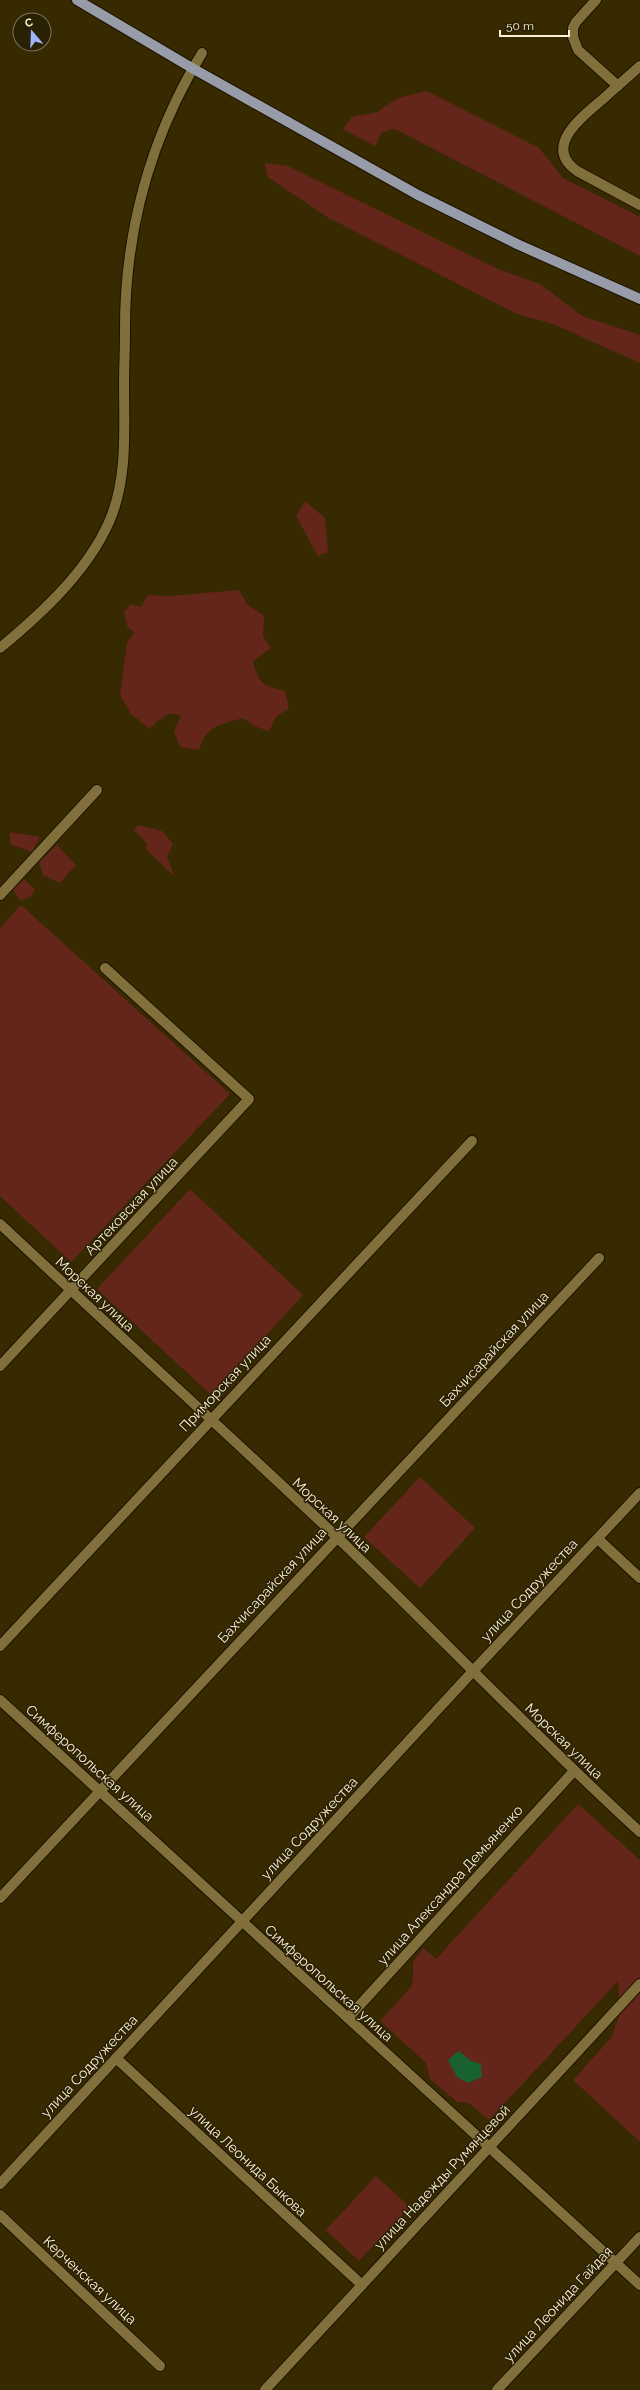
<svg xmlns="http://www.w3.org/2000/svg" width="640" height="2390" font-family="Raleway,sans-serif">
<rect width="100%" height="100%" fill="#372a01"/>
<g fill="#64251b">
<polygon points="427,91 539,148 563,178 640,217 640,256 395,129 382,132 375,146 343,129 352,117 377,112 398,98"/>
<polygon points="265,163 288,166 498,269 540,284 582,316 640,335 640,363 553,324 517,314 327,217 268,177"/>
<polygon points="305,501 325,518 328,552 318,556 296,516"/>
<path d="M239 590 247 604 264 616 263 636 271 648 253 661C259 685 263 686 285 691L289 708 276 717 269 731 254 726 243 718C220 725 206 725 199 750L180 747 174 731 181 716 170 713 156 722 150 729 131 714 120 695 127 643 134 632 127 626 124 612 131 604 141 607 148 595 170 596Z"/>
<polygon points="138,825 162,831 173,844 167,857 175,877 146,849 147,843 134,830"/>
<polygon points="10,832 40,837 32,852 10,844"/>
<polygon points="57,845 76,865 60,883 43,875 39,862"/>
<polygon points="24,879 35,890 31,896 21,901 13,890"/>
<polygon points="21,905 230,1094 71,1262 0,1196 0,928"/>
<polygon points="190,1189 303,1295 211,1395 97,1289"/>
<polygon points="420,1477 475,1528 420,1588 364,1537"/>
<polygon points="578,1804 640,1860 640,2142 573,2080 611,2038 620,2014 618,1981 489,2120 469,2103 457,2102 430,2079 426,2063 380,2021 411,1987 413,1979 413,1962 423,1948 436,1959"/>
<polygon points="376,2176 410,2207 359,2261 326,2230"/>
</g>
<polygon fill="#186231" points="459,2051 471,2061 481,2064 482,2077 468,2083 457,2077 448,2060"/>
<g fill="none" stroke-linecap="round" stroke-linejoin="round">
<g stroke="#1b1300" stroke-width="12">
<g id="minor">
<polyline points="596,0 576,22 573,28 573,37 578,50 618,86"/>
<path d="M640 66C628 77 615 88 603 99 583 116 542 146 577 171L640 205"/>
<path d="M0 648C41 614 87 572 109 522 128 479 124 429 124 383 124 367 125 350 125 334 124 234 150 138 202 53"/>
<polyline points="0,895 97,790"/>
<path d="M0 1224C112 1329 226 1432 338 1538 439 1635 536 1737 640 1832"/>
<polyline points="0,1366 249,1099 105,968"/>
<polyline points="598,1539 640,1578"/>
<polyline points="0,1646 472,1141"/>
<polyline points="0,1700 640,2285"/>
<polyline points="0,1898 599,1258"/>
<polyline points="348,2018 574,1771"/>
<polyline points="116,2058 362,2285"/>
<polyline points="0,2184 474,1670 640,1493"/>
<polyline points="0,2215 160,2366"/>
<polyline points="265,2390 640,1984"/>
<polyline points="497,2390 640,2237"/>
</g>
</g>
<g stroke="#1b1300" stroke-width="12">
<polyline id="major" points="77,0 192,68 418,195 517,244 640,299"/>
</g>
<use href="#minor" stroke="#816f3c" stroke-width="10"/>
<use href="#major" stroke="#989ba8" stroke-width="10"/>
</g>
<g text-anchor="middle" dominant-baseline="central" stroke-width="3" stroke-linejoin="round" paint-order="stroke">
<g font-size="14" fill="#faf1d6" stroke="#2a2105">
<text transform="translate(131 1206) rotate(-47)">Артековская улица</text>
<text transform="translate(95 1294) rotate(43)">Морская улица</text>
<text transform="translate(494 1349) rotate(-47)">Бахчисарайская улица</text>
<text transform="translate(225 1383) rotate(-47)">Приморская улица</text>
<text transform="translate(332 1515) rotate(43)">Морская улица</text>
<text transform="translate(272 1585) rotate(-47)">Бахчисарайская улица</text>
<text transform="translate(529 1590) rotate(-47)">улица Содружества</text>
<text transform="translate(564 1741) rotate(44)">Морская улица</text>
<text transform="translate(90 1763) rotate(42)">Симферопольская улица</text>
<text transform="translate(309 1828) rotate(-47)">улица Содружества</text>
<text transform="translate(450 1885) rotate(-48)">улица Александра Демьяненко</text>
<text transform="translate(329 1983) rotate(42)">Симферопольская улица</text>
<text transform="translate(89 2066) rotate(-47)">улица Содружества</text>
<text transform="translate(248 2161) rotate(43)">улица Леонида Быкова</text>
<text transform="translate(442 2177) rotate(-47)">улица Надежды Румянцевой</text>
<text transform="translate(90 2280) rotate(43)">Керченская улица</text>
<text transform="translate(558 2304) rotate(-47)">улица Леонида Гайдая</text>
</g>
</g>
<g transform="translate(32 32) rotate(341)"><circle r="19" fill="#2a2105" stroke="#7d7459"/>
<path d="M0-3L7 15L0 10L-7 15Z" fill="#9db4fd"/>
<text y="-6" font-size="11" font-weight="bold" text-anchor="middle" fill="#faf1d6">С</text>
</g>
<path d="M500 30v6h69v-6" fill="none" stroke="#faf1d6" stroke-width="2"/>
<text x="506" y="30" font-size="12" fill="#faf1d6" stroke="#2a2105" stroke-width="3" paint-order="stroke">50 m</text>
</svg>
